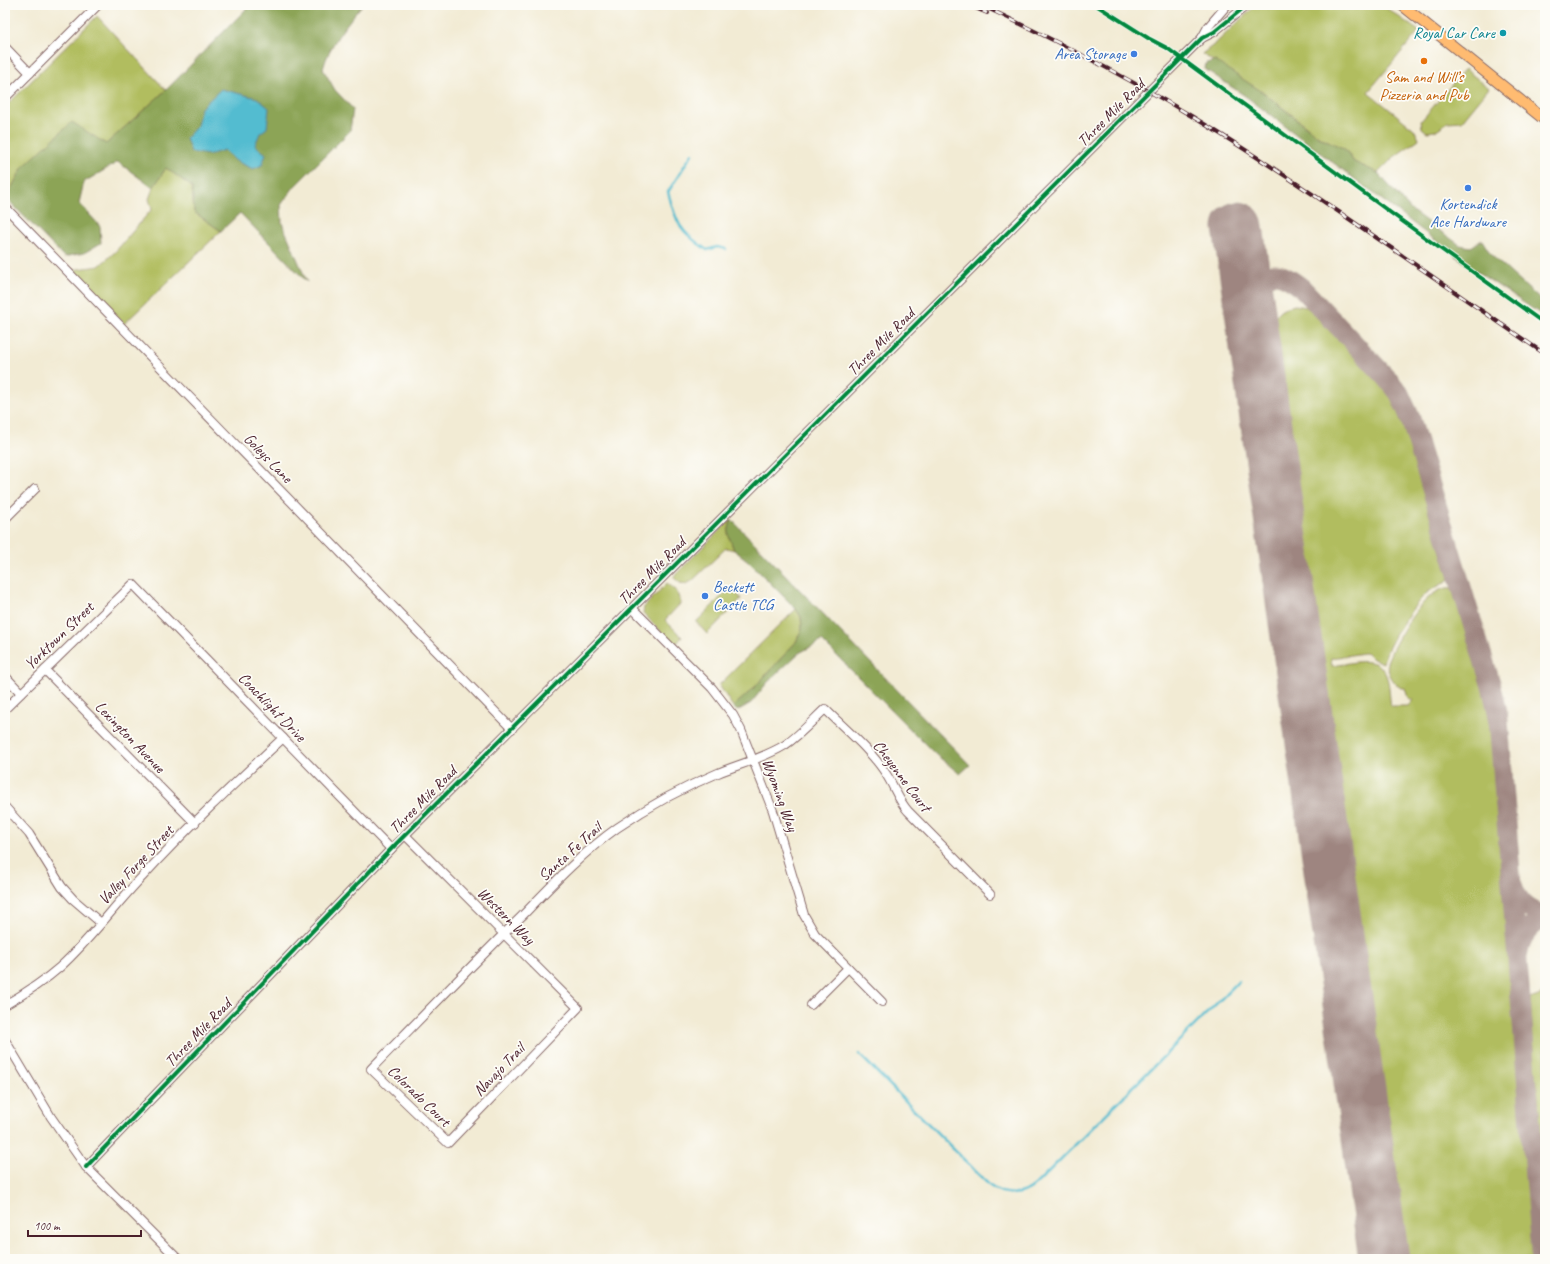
<svg xmlns="http://www.w3.org/2000/svg" width="1550" height="1264" font-family="Caveat,sans-serif">
<rect width="100%" height="100%" fill="#fdfcf7"/>
<filter id="ink" filterUnits="userSpaceOnUse"><feTurbulence type="fractalNoise" baseFrequency=".025" numOctaves="2"/><feDisplacementMap in="SourceGraphic" scale="8" xChannelSelector="R" yChannelSelector="G"/><feConvolveMatrix kernelMatrix="1 2 1 2 8 2 1 2 1" color-interpolation-filters="sRGB"/></filter>
<filter id="wash" filterUnits="userSpaceOnUse"><feTurbulence type="fractalNoise" baseFrequency=".012" numOctaves="4" result="noise"/><feDisplacementMap in="SourceGraphic" scale="16" xChannelSelector="R" yChannelSelector="G"/><feGaussianBlur stdDeviation="0.9" result="paint"/><feColorMatrix in="noise" values="0 0 0 0 0 0 0 0 0 0 0 0 0 0 0 0 0 1.4 0 .05"/><feComposite in="paint" operator="in"/></filter>
<g filter="url(#wash)">
<rect width="100%" height="100%" fill="#f2ebd4"/>
<g fill="#b1bd5f" stroke="#7e6e45">
<polygon points="1256,5 1382,5 1419,31 1368,92 1414,129 1419,139 1394,157 1378,173 1354,162 1345,149 1320,137 1264,93 1202,54 1216,43"/>
<polygon points="97,16 166,90 106,144 23,167 6,198 5,107"/>
<polygon points="1465,69 1489,88 1462,121 1448,122 1435,131 1427,132 1422,128 1421,121"/>
<polygon points="166,168 192,187 194,212 221,231 124,324 71,270 99,266 115,252 152,209 149,199 153,188"/>
<path d="M1295 305 1306 307 1316 314 1382 385 1393 401 1403 426 1449 579C1443 585 1435 587 1428 592 1413 604 1387 645 1383 663L1373 659 1368 654 1364 653 1331 658 1332 666C1349 664 1378 653 1386 675 1390 684 1389 696 1391 706H1408L1413 700 1408 698 1405 688H1401C1393 683 1387 672 1387 662 1395 641 1426 584 1452 588L1482 687 1489 713 1532 1259H1401L1269 331C1272 316 1280 308 1295 305Z"/>
<polygon points="731,519 728,534 734,550 726,548 692,581 686,584 680,583 673,577"/>
<polygon points="667,583 676,590 681,603 665,620 682,637 677,643 671,642 643,613 644,607"/>
<polygon points="730,588 737,593 741,599 707,634 696,622"/>
<polygon points="796,609 801,617 802,628 796,642 754,688 733,707 719,685"/>
<polygon points="1545,989 1545,1185 1530,999 1541,995"/>
</g>
<g fill="#8ca456" stroke="#6b6240">
<path d="M250 5H362C346 25 329 45 323 69L335 90 353 109 350 131 294 187 281 205 282 223 307 282 240 213 221 231 194 212 192 187 166 168 153 188 118 162 84 182 79 203 100 226 101 243 84 253 64 257 6 198 23 167 72 122 106 144 166 90Z"/>
<polygon points="1215,61 1264,93 1319,137 1345,149 1354,162 1378,173 1411,210 1440,231 1460,245 1471,247 1482,240 1491,255 1545,304 1545,317 1473,269 1248,98 1205,69 1206,63"/>
<polygon points="731,519 970,765 960,774 935,754 822,641 799,653 767,683 751,703 737,711 733,707 754,688 796,642 802,628 801,617 796,609 747,560 734,550 728,534"/>
</g>
<polygon fill="#53bcd0" stroke="#4e6e7e" points="221,89 257,98 269,108 267,128 260,133 255,145 266,154 262,165 253,169 236,161 224,150 209,155 191,152 186,138 197,126 201,108"/>
<g fill="none" stroke-linecap="round" stroke-linejoin="round">
<g stroke="#53bcd0" stroke-width="2.5">
<path d="M692 154 668 192C677 224 679 231 707 250L717 247 726 249"/>
<path d="M859 1054 990 1186C1004 1196 1021 1197 1035 1185L1239 981"/>
</g>
<g stroke="#9e8580" stroke-width="20">
<path d="M1247 288C1271 271 1278 269 1302 288L1387 378 1399 393 1410 417 1492 688 1498 714 1541 1259"/>
<path d="M1513 886C1518 902 1528 911 1545 915"/>
<path d="M1518 954C1520 937 1530 925 1545 918"/>
</g>
<polyline stroke="#9e8580" stroke-width="51" points="1238,227 1384,1259"/>
</g>
</g>
<g filter="url(#ink)">
<g fill="none" stroke-linecap="round" stroke-linejoin="round">
<g stroke="#856666" stroke-width="10">
<g id="minor">
<polyline points="1202,38 1208,27 1227,5"/>
<polyline points="5,47 30,73"/>
<polyline points="5,98 98,5"/>
<polyline points="5,207 512,729"/>
<polyline points="5,519 35,489"/>
<polyline points="632,608 712,688 733,715 741,730 773,811 804,915 815,934 882,1002"/>
<polyline points="45,670 195,823"/>
<polyline points="5,676 21,693"/>
<polyline points="5,709 133,584 391,849"/>
<polyline points="5,807 29,834 62,887 73,899 101,923"/>
<path d="M405 835 578 1008 448 1143 371 1069C421 1018 471 966 522 916 552 885 582 853 617 828 649 806 682 788 718 773 740 764 764 758 785 745 800 735 812 721 825 709 844 728 872 751 886 774 894 786 898 800 908 811L990 894"/>
<path d="M5 1005C24 994 43 982 60 967 90 940 114 906 142 877 187 828 235 783 283 738"/>
<polyline points="811,1005 848,968"/>
<polyline points="5,1040 51,1117 86,1167 178,1259"/>
<polyline points="86,1167 397,843 1202,38 1214,32 1247,5"/>
</g>
</g>
<g stroke="#856666" stroke-width="12">
<polyline id="major" points="1402,5 1545,120"/>
</g>
<use href="#minor" stroke="#fff" stroke-width="8"/>
<use href="#major" stroke="#ffbb71" stroke-width="10"/>
<g stroke="#4a1f2b" stroke-width="4">
<g id="rail">
<polyline points="968,5 987,13"/>
<path d="M981 5C1053 39 1125 76 1193 117 1314 191 1428 275 1545 354"/>
</g>
</g>
<use href="#rail" stroke="#fdfcf7" stroke-width="2.5" stroke-dasharray="8" stroke-linecap="butt"/>
<g stroke="#fdfcf7" stroke-width="6">
<g id="cycleway">
<polyline points="1096,5 1148,38 1167,48 1391,213 1545,324"/>
<polyline points="86,1167 397,843 1202,38 1214,32 1247,5"/>
</g>
</g>
<use href="#cycleway" stroke="#00873e" stroke-width="4"/>
</g>
</g>
<circle fill="#0f9aa8" stroke="#fdfcf7" stroke-width="1.5" cx="1503" cy="33" r="4"/>
<g fill="#3f7fe0" stroke="#fdfcf7" stroke-width="1.5">
<circle cx="1134" cy="54" r="4"/>
<circle cx="1468" cy="188" r="4"/>
<circle cx="705" cy="596" r="4"/>
</g>
<circle fill="#e8710a" stroke="#fdfcf7" stroke-width="1.5" cx="1424" cy="61" r="4"/>
<g text-anchor="middle" dominant-baseline="central" stroke-width="3.5" stroke-linejoin="round" paint-order="stroke">
<g font-size="16" fill="#0d838f" stroke="#fdfcf7" text-anchor="end">
<text x="1495" y="33">Royal Car Care</text>
</g>
<g font-size="16" fill="#366cbe" stroke="#fdfcf7" text-anchor="end">
<text x="1126" y="54">Area Storage</text>
<text x="1468" y="204" text-anchor="middle">Kortendick<tspan x="1468" dy="18">Ace Hardware</tspan></text>
<text x="713" y="587" text-anchor="start">Beckett<tspan x="713" dy="18">Castle TCG</tspan></text>
</g>
<g font-size="16" fill="#c56008" stroke="#fdfcf7">
<text x="1424" y="77">Sam and Will’s<tspan x="1424" dy="18">Pizzeria and Pub</tspan></text>
</g>
<g font-size="16" fill="#4a1f2b" stroke="#fdfcf7">
<text transform="translate(1111 113) rotate(-45)">Three Mile Road</text>
<text transform="translate(881 342) rotate(-45)">Three Mile Road</text>
<text transform="translate(268 458) rotate(46)">Goleys Lane</text>
<text transform="translate(652 571) rotate(-45)">Three Mile Road</text>
<text transform="translate(59 636) rotate(-44)">Yorktown Street</text>
<text transform="translate(272 707) rotate(46)">Coachlight Drive</text>
<text transform="translate(130 737) rotate(46)">Lexington Avenue</text>
<text transform="translate(902 776) rotate(53)">Cheyenne Court</text>
<text transform="translate(780 795) rotate(70)">Wyoming Way</text>
<text transform="translate(423 800) rotate(-45)">Three Mile Road</text>
<text transform="translate(570 852) rotate(-42)">Santa Fe Trail</text>
<text transform="translate(136 865) rotate(-47)">Valley Forge Street</text>
<text transform="translate(506 916) rotate(45)">Western Way</text>
<text transform="translate(198 1033) rotate(-46)">Three Mile Road</text>
<text transform="translate(499 1070) rotate(-46)">Navajo Trail</text>
<text transform="translate(419 1096) rotate(44)">Colorado Court</text>
</g>
</g>
<rect width="1550" height="1264" fill="none" stroke="#fdfcf7" stroke-width="20"/>
<path d="M28 1230v6h113v-6" fill="none" stroke="#4a1f2b" stroke-width="2"/>
<text x="34" y="1230" font-size="12" fill="#4a1f2b" stroke="#fdfcf7" stroke-width="3" paint-order="stroke">100 m</text>
</svg>
